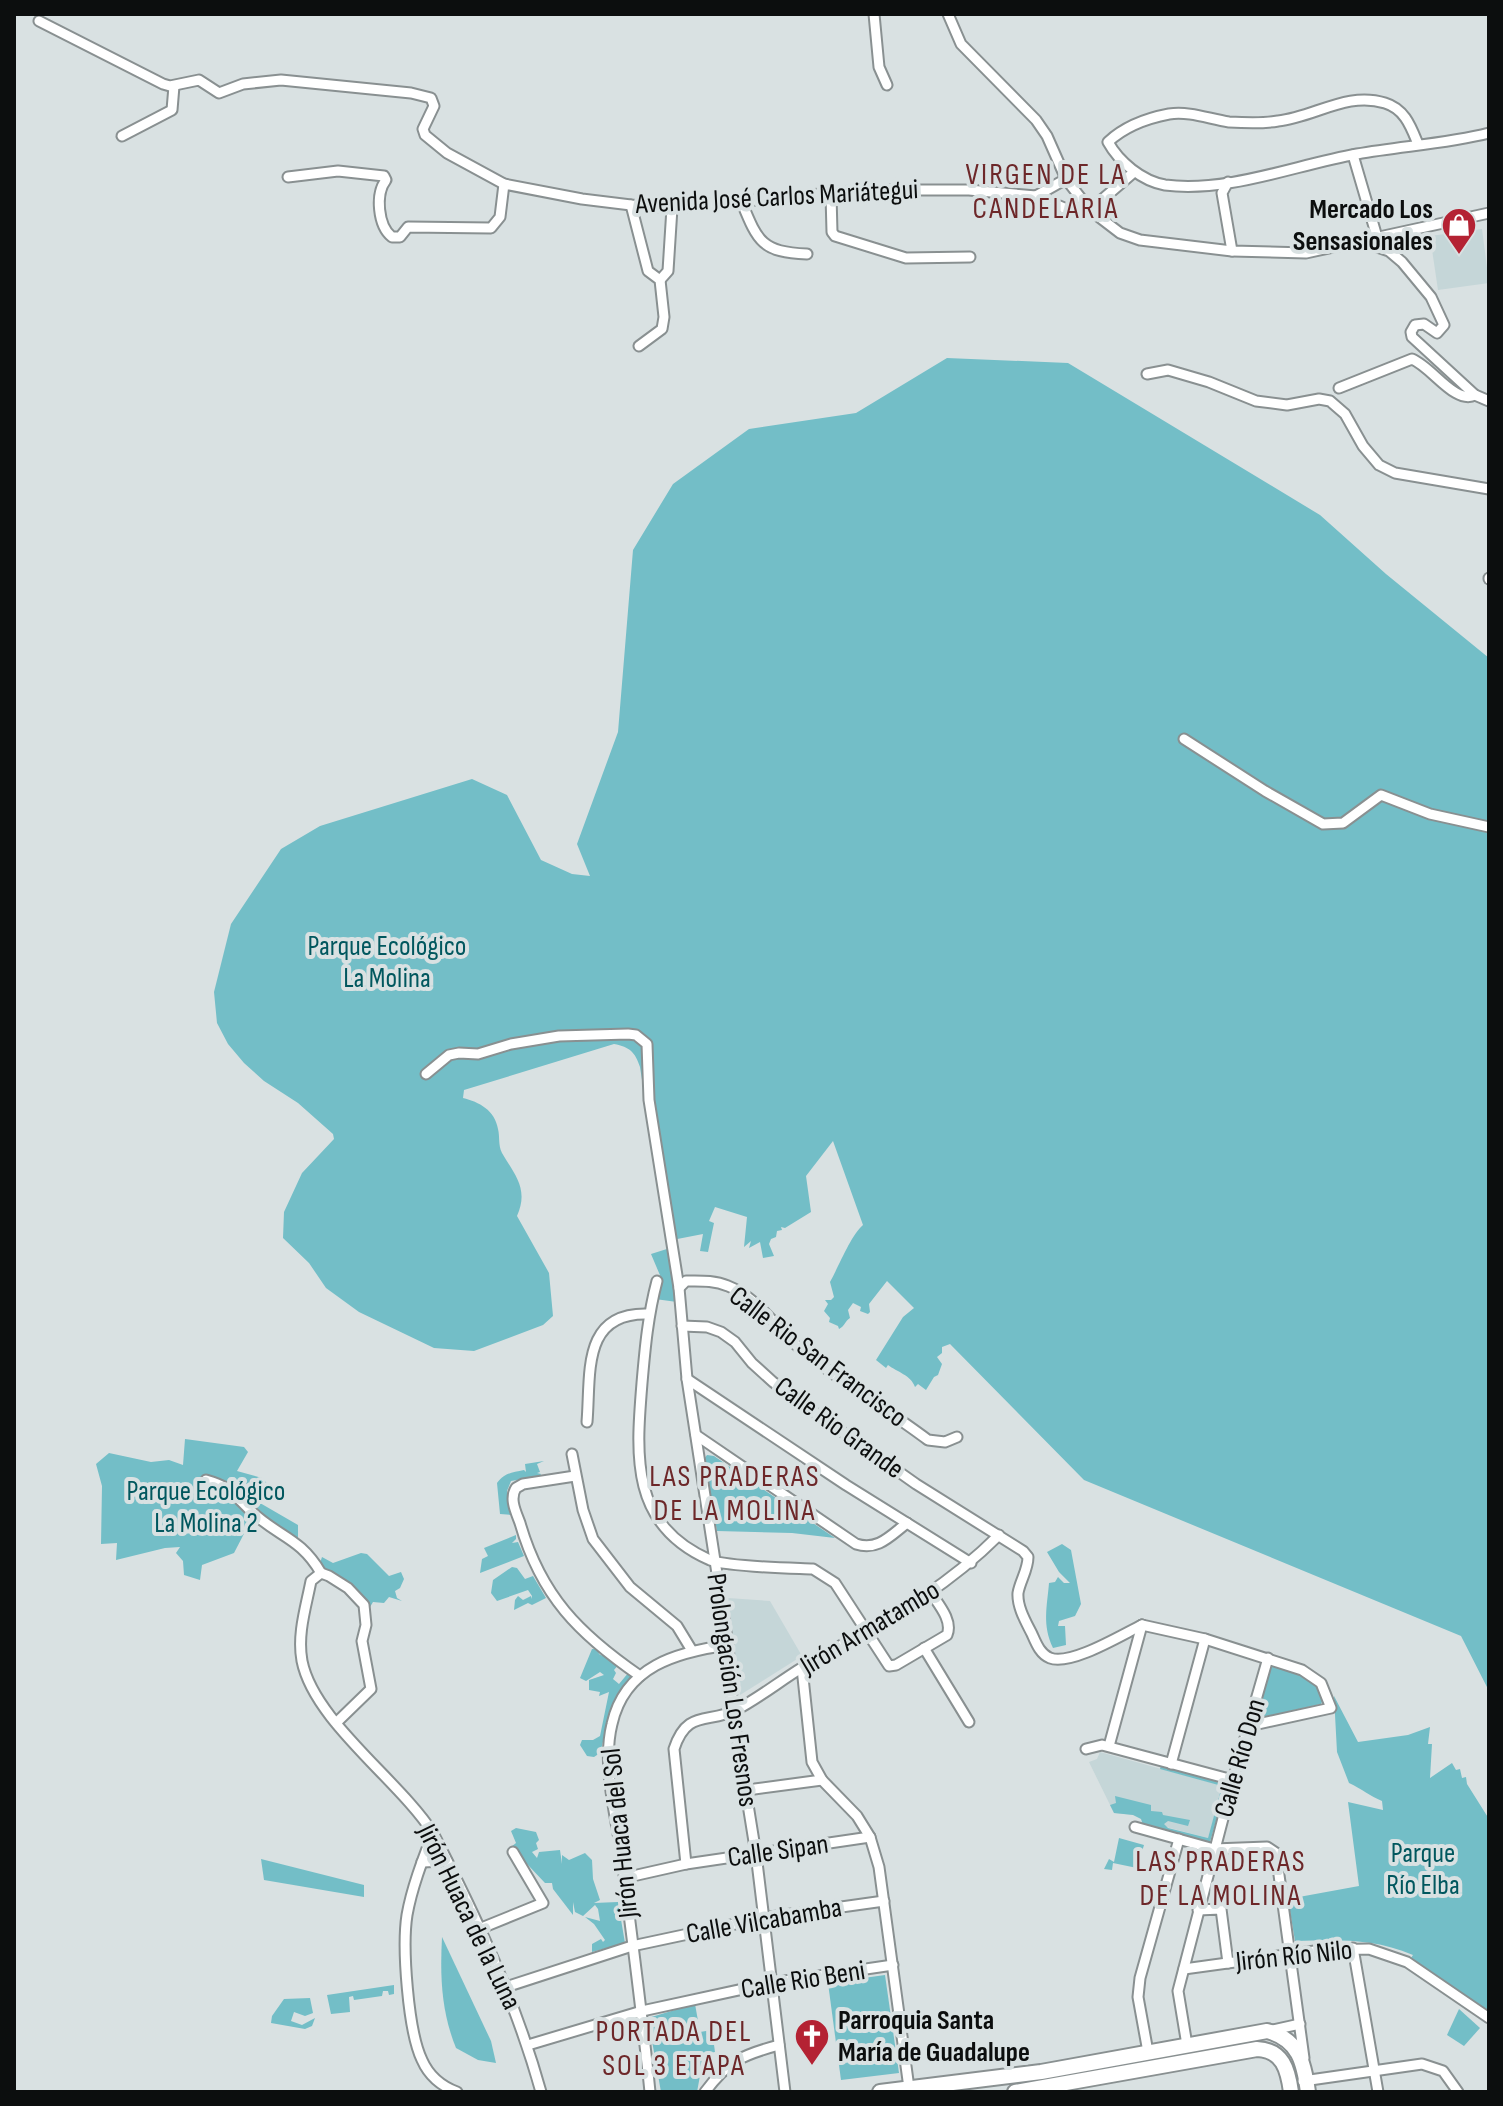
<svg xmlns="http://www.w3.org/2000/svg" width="1503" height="2106" font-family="'Sofia Sans Condensed',sans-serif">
<rect width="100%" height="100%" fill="#d9e1e2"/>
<g fill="#c5d6d8">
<polygon points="1482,229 1489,283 1438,290 1430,236"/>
<polygon points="728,1598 770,1601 802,1656 740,1695"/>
<polygon points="1100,1752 1223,1786 1208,1838 1147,1822 1144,1816 1114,1813 1089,1762 1097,1759"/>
</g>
<g fill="#73bec7">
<path d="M947 358 1068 363 1320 515 1386 574 1489 658V1691L1461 1636 1084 1480 950 1344 942 1347V1353L937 1357 942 1364 938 1375 934 1377 926 1390 918 1384 915 1387C911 1375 897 1372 888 1365L886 1368 876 1360 903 1317 914 1308 887 1281 869 1304 870 1312 868 1314 860 1311 861 1307 853 1303 848 1310 850 1318C845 1321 845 1326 839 1329L838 1326 829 1322 830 1318 824 1311 828 1304 825 1300H831L834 1297 830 1282C839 1266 851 1235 863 1225L833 1141 806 1176 811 1212 785 1228 781 1227 782 1230 777 1231 776 1237 771 1239 769 1244 774 1256 763 1258 760 1242 749 1248 751 1241 744 1247 747 1217 715 1207 709 1221 714 1223 708 1252 700 1251 703 1234 667 1241 640 1067C635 1052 630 1047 614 1044L464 1090 463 1098C479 1102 495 1110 498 1129 500 1137 498 1145 502 1153 515 1175 529 1189 517 1216L549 1273 553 1316 543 1325 474 1351 434 1348 359 1312 326 1288 309 1263 283 1238 284 1212 302 1173 334 1139 333 1134 298 1103 264 1081 244 1063 228 1044 217 1023 214 992 231 924 281 849 320 826 472 779 507 795 541 860 572 874 590 876 577 844 618 732 633 550 673 484 749 429 856 413Z"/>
<polygon points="670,1248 677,1302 655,1299 662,1280 651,1254"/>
<polygon points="185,1439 244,1447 248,1452 237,1471 262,1478 274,1491 260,1503 298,1525 298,1539 286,1543 255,1521 248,1526 234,1553 202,1565 200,1580 184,1575 183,1561 176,1553 180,1547 165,1548 116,1560 117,1543 101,1544 102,1486 96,1464 109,1453 151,1462 169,1460 183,1465"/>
<polygon points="707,1455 714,1456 835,1538 792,1533 717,1531 704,1459"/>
<path d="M544 1461 537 1464 540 1472 537 1473 541 1474 540 1476 511 1481 507 1491 512 1515 500 1514 497 1483C505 1472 512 1473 524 1470L526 1472 525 1464Z"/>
<polygon points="516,1535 516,1539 512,1543 518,1542 524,1556 480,1573 482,1559 488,1556 484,1548"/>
<path d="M1062 1544 1071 1550 1081 1604 1075 1616 1059 1621 1058 1626H1065L1066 1645 1053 1648C1042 1625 1047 1607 1049 1583L1055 1582 1058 1577 1064 1583H1070L1059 1572 1047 1552Z"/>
<path d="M361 1553 367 1554 389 1576 401 1572 404 1579 400 1588 395 1591 397 1598 402 1601 389 1597 384 1603 373 1602 370 1607C357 1587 333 1581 320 1563L322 1557 333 1563Z"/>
<polygon points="512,1567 517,1568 525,1579 533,1576 546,1598 532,1605 528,1603 514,1610 515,1600 518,1596 523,1600 531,1596 531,1599 532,1596 528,1590 497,1601 491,1593 493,1580"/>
<polygon points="592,1649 598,1649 599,1654 619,1664 614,1670 616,1673 613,1679 619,1684 629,1672 633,1675 611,1712 600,1753 594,1757 587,1756 580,1745 582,1740 593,1740 600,1736 609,1692 599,1696 600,1692 589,1690 589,1680 604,1675 600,1672 586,1681 580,1678"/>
<path d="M1272 1664C1294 1670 1316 1677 1323 1700L1321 1704 1254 1719 1270 1666Z"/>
<path d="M1334 1696 1358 1742 1408 1735 1430 1727 1428 1744H1432L1430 1778 1452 1763 1456 1770 1460 1769 1462 1778 1466 1777 1467 1784 1489 1819V2012L1411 1958 1413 1955C1372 1938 1338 1940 1295 1941L1288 1899 1359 1886 1348 1802 1383 1810 1382 1801C1370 1796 1362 1789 1349 1783L1337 1752Z"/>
<polygon points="1161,1765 1228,1782 1228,1788 1225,1790 1210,1842 1143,1825 1141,1819 1133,1815 1114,1813 1110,1805 1116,1803 1115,1796 1151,1805 1151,1811 1162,1812 1163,1815 1190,1820 1188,1826 1168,1821 1164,1824 1168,1828 1208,1838 1222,1786 1160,1769"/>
<polygon points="516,1828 536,1832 539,1840 536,1843 538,1849 532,1852 537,1858 539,1852 560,1850 562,1864 562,1855 569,1860 585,1853 592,1860 593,1879 600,1900 594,1903 618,1902 625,1943 592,1952 592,1944 601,1939 603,1942 605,1940 594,1924 585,1917 600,1921 598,1909 595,1905 583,1916 575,1912 573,1902 573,1915 553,1889 552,1883 545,1883 511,1847 516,1843 511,1831"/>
<polygon points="1119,1838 1144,1845 1137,1868 1113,1863 1112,1870 1104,1869 1109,1859 1114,1862"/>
<polygon points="261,1859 364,1885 364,1897 264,1880"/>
<path d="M442 1937 491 2041 496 2063 478 2060 456 2048C441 2011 440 1976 442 1937Z"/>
<polygon points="885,1975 899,2073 841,2080 828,1983"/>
<polygon points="394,1985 394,1994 389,1995 388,1991 383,1991 382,1996 354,2000 353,1996 349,1997 350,2012 331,2014 327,1995"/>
<polygon points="310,1998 313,2013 305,2016 294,2012 291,2021 302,2025 315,2018 312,2026 305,2029 271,2023 272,2016 284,1999"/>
<polygon points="695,2004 700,2032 712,2030 715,2052 704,2054 697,2092 661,2092 648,2018"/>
<polygon points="1459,2009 1480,2028 1464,2046 1447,2035"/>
</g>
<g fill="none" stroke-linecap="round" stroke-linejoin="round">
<g stroke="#899091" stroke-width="13">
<g id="minor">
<polyline points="874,14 879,67 887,85"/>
<polyline points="948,14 961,44 1036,120 1047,136 1066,179 1090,210 1134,172"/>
<polyline points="39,21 163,84 170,86 199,80 219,93 243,84 281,80 411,93 431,98 434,106 423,129 425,135 447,153 504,184 582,199 631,205 672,208 862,190 969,190 1036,196 1064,208 1078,211 1090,210 1120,233 1140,240 1232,251 1306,253 1489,213"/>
<polyline points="122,136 172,110 174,86"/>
<path d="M1418 144C1411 127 1405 109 1385 103 1347 91 1315 117 1278 121 1262 124 1245 123 1229 122 1209 119 1190 111 1169 114 1148 118 1124 127 1108 142 1119 162 1142 181 1165 185 1228 193 1295 165 1357 154 1401 146 1446 144 1489 133"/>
<polyline points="1353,155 1377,237"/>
<path d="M288 177 338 171 384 176 386 180C375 194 378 226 392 237H400L408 227 491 228 500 217 504 184"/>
<polyline points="1228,182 1222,193 1232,251"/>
<polyline points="831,195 832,232 835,236 906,258 970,257"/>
<polyline points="1036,196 1066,179"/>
<path d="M742 203C758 242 762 252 807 254"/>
<polyline points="631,205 648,271 660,280 664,317 662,329 639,346"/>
<polyline points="1359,241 1389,251 1402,262 1431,297 1444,325 1437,333 1424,324 1415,325 1411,332 1412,337 1475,395 1489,401"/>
<polyline points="660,280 668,271 672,208"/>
<polyline points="1147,374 1168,370 1209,382 1256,401 1287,405 1319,399 1330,401 1345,414 1363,446 1379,465 1395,473 1489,489"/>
<path d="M1339 388 1412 359C1432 367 1455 405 1475 395"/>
<polyline points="1489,578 1489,579"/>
<polyline points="1184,739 1265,791 1323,824 1343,823 1381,795 1430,814 1489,827"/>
<polyline points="426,1074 449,1055 459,1053 478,1054 511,1044 559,1036 628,1034 636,1035 647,1044 649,1100 679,1288 687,1379 728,1645 733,1712 756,1854 785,2092"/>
<path d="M657 1281C648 1315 645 1348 642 1383 636 1456 630 1525 710 1560 728 1567 790 1568 813 1569L835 1583 889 1666 896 1665 947 1635C953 1621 939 1605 931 1593"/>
<path d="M679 1288 686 1281C700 1281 714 1280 728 1286 759 1298 777 1330 802 1350 842 1383 887 1409 928 1440L945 1442 957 1437"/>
<path d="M682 1326 707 1327 721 1332 735 1342 752 1363 773 1382 800 1402 916 1484 1023 1551 1028 1557C1028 1570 1020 1581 1018 1593 1017 1607 1026 1622 1032 1634 1036 1643 1040 1654 1050 1658 1071 1666 1123 1634 1142 1625"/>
<polyline points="687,1379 846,1485 971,1563"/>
<path d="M587 1422C591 1374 581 1312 648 1314"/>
<path d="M696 1435 856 1544C878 1551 890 1536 907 1523"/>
<polyline points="572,1454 583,1510 593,1539 630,1587 677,1626 691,1649"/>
<path d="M575 1476 523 1484 516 1488C509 1499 516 1512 520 1523 541 1596 579 1634 640 1676"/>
<path d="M206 1480C231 1487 233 1494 251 1511 278 1537 300 1537 321 1573"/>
<polyline points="1142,1625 1205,1639 1302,1670 1321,1683 1331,1708 1249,1726"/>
<polyline points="924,1648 969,1722"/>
<polyline points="802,1668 812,1762 822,1780 857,1816 870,1837 879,1867 909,2088"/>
<path d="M337 1722 371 1689 362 1641 366 1625 364 1605 348 1588 329 1576 321 1573 311 1581C306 1607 297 1634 302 1661 314 1721 399 1780 433 1833 476 1916 516 2002 541 2092"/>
<polyline points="1109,1746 1142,1625"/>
<polyline points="1086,1749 1102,1745 1233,1780"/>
<polyline points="1171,1764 1205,1639"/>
<polyline points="747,1790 822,1780"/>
<polyline points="1135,1827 1214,1849 1267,1847 1276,1853 1304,2058"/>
<path d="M433 1833C423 1859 412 1887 407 1915 402 1947 408 2031 422 2060 429 2076 441 2086 457 2092"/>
<polyline points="422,1862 447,1861"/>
<path d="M686 1864 674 1749C687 1709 708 1724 736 1710 759 1698 780 1681 803 1667 876 1625 938 1596 999 1535"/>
<polyline points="624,1878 686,1864 870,1837"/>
<polyline points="1198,1910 1221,1909 1228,1963"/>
<polyline points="479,1929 543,1903 513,1852"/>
<polyline points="1353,1948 1378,2092"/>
<polyline points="1184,1969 1322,1950 1369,1949 1407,1962 1489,2018"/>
<polyline points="506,1987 632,1946 763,1918 884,1901"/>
<polyline points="1268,2031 1300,2024"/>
<polyline points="528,2045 642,2011 771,1983 893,1965"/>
<polyline points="1187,2045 1178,1991 1233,1780 1268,1658"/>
<polyline points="1148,2052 1138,1997 1140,1978 1179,1839"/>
<polyline points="1303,2081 1422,2064 1443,2071 1458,2092"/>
<path d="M650 2092C642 2011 631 1931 621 1851 615 1812 602 1764 612 1724 625 1666 677 1652 728 1645"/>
<path d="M705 2092C728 2061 742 2055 779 2045"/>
</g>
</g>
<g stroke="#899091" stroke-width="18">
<g id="secondary">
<path d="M880 2092 1041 2072 1267 2031C1299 2039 1304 2063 1308 2092"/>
<path d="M1015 2092 1257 2049C1283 2050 1288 2070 1291 2092"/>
</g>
</g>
<use href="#minor" stroke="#fff" stroke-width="9"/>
<use href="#secondary" stroke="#fff" stroke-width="14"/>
</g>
<defs>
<g id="shop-pin" transform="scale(1.8)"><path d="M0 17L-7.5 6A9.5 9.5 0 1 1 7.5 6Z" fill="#b42233" stroke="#d9e1e2"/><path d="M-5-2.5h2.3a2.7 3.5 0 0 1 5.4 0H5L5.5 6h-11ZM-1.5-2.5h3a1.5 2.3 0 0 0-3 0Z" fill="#fff"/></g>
<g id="church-pin" transform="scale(1.8)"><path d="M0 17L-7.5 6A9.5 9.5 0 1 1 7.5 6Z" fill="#b42233" stroke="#d9e1e2"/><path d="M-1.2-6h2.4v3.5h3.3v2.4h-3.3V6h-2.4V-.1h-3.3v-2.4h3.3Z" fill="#fff"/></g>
</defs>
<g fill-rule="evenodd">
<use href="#shop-pin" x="1459" y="225"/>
<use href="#church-pin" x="812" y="2036"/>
</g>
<g text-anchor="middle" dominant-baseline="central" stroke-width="8" stroke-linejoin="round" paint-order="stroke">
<g font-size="28" fill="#0c0e0e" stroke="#d9e1e2">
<text transform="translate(777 197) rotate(-3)">Avenida José Carlos Mariátegui</text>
<text transform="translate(818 1357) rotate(37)">Calle Rio San Francisco</text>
<text transform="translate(839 1428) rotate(36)">Calle Rio Grande</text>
<text transform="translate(870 1628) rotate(-31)">Jirón Armatambo</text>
<text transform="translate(732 1690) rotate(82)">Prolongación Los Fresnos</text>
<text transform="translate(1240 1758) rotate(-74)">Calle Río Don</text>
<text transform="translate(620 1833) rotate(-96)">Jirón Huaca del Sol</text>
<text transform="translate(778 1851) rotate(-8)">Calle Sipan</text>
<text transform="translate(469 1917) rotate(64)">Jirón Huaca de la Luna</text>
<text transform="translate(764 1921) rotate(-10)">Calle Vilcabamba</text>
<text transform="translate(1294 1956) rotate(-6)">Jirón Río Nilo</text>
<text transform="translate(803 1980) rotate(-9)">Calle Rio Beni</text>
</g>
<g font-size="28" font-weight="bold" fill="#0c0e0e" stroke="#d9e1e2" text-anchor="end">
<text x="1433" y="209">Mercado Los<tspan x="1433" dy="32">Sensasionales</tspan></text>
<text x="838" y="2020" text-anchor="start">Parroquia Santa<tspan x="838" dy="32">María de Guadalupe</tspan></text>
</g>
<g font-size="28" fill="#01575e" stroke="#d9e1e2">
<text x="387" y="946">Parque Ecológico<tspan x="387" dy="32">La Molina</tspan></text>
<text x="206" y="1491">Parque Ecológico<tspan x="206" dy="32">La Molina 2</tspan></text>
<text x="1423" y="1853">Parque<tspan x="1423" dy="32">Río Elba</tspan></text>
</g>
<g font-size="30" letter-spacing="2" fill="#6d2729" stroke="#d9e1e2">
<text x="1046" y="175">VIRGEN DE LA<tspan x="1046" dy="34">CANDELARIA</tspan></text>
<text x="735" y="1477">LAS PRADERAS<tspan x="735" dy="34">DE LA MOLINA</tspan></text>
<text x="1221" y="1862">LAS PRADERAS<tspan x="1221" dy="34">DE LA MOLINA</tspan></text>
<text x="674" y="2032">PORTADA DEL<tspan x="674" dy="34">SOL 3 ETAPA</tspan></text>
</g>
</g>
<rect width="1503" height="2106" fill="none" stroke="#0c0e0e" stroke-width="32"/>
</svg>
